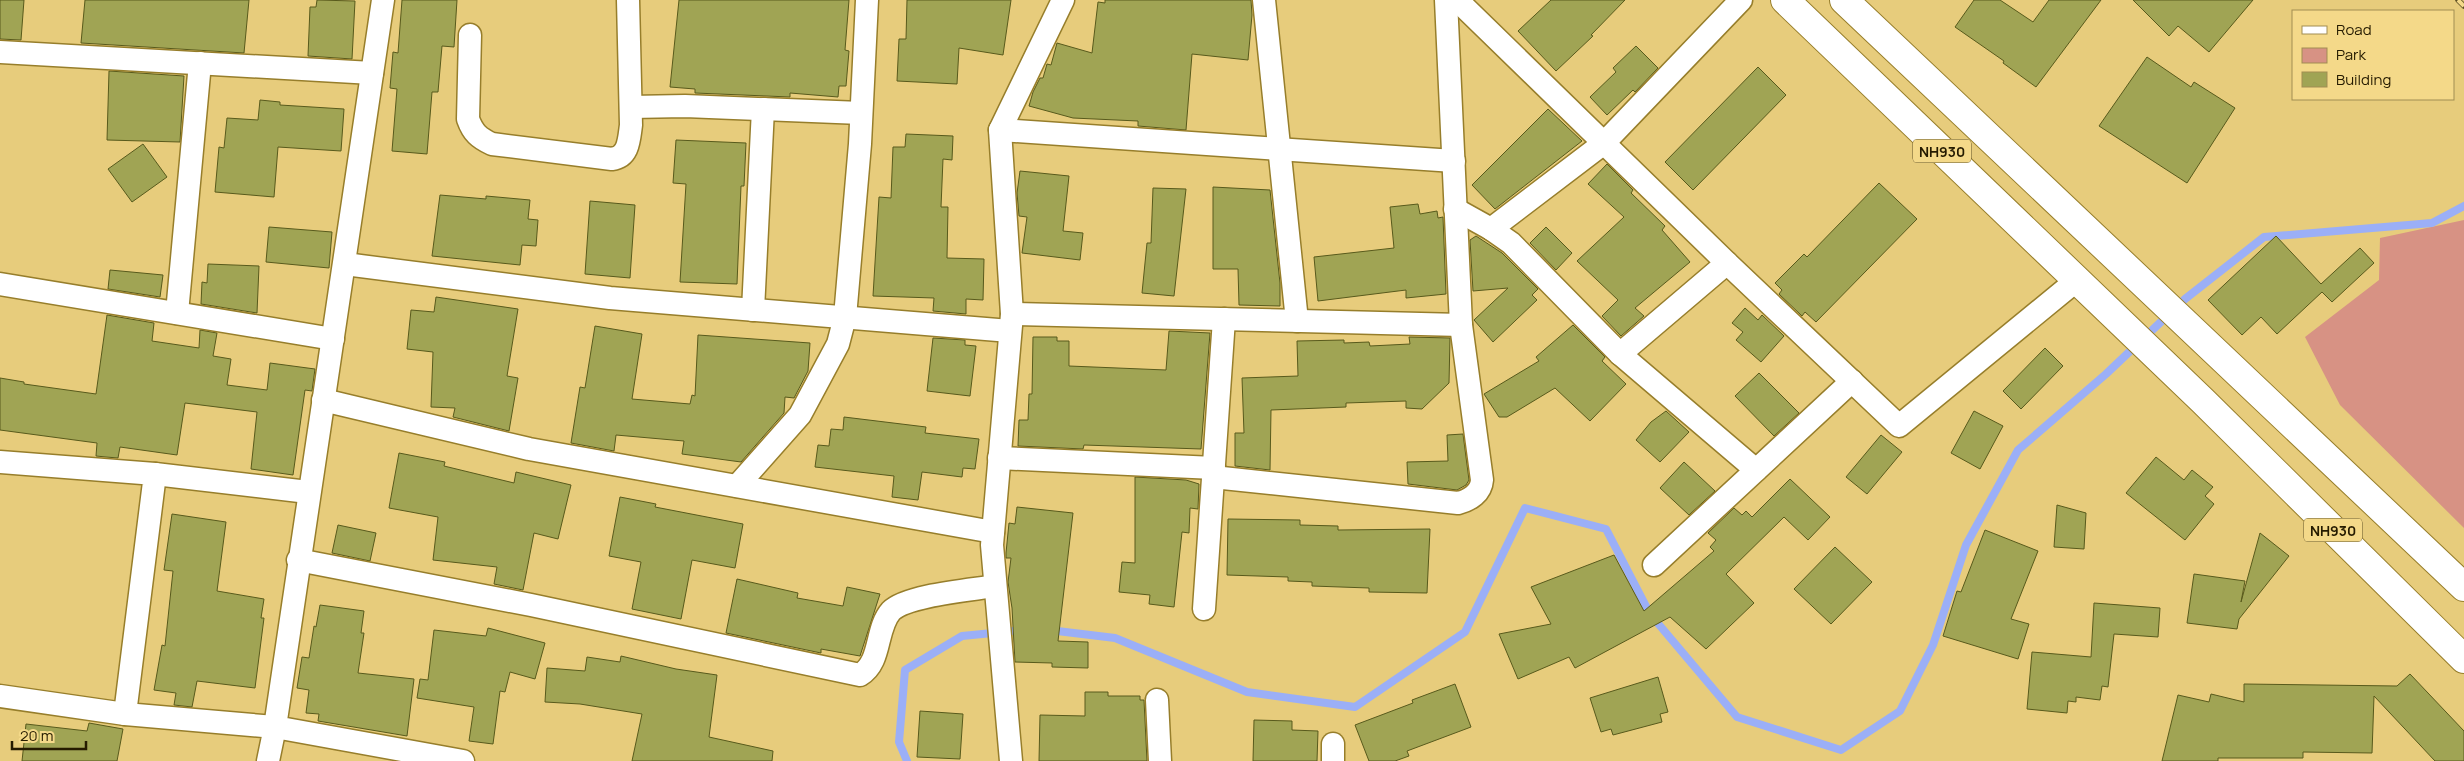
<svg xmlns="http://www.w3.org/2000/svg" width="2464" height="761" font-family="Manrope,sans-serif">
<rect width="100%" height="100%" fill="#e7cc7c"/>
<polygon fill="#d79284" points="2464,220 2464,528 2340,405 2305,337 2379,280 2380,238"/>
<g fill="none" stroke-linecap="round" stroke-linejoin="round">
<g stroke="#9baff7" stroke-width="8">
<polyline points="1049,630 1115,638 1247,692 1355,707 1465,632 1525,508 1606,529 1650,614 1737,717 1841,750 1900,711 1933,645 1966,545 2018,450 2106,374 2185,299 2264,237 2432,223 2464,206"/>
<polyline points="907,761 899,742 905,670 962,636 1022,630"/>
</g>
</g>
<g fill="#a0a454" stroke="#585a1c">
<polygon points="0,0 24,0 21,40 0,39"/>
<polygon points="85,0 249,0 244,53 81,43"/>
<polygon points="317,0 355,1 352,59 308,56 310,7 316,7"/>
<polygon points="402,0 457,0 454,47 442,46 438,92 432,92 427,154 392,151 397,89 390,88 393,52 398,53"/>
<polygon points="679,0 849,0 845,50 849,51 846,86 839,86 838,97 790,93 790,97 695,93 695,89 670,87"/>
<polygon points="907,0 1011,0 1003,55 959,48 957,84 897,81 899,39 906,39"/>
<polygon points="1105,0 1251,0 1252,15 1248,60 1192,54 1186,130 1138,126 1138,121 1073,118 1029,106 1033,92 1040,78 1043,78 1047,64 1051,65 1057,43 1092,53 1098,2 1105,3"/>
<polygon points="1551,0 1625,0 1591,35 1593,36 1556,71 1518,31"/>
<polygon points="1974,0 2000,0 2033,22 2049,0 2101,0 2036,87 2003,63 2004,61 1955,27"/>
<polygon points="2133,0 2253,0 2209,52 2178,26 2169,36"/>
<polygon points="1636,46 1658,68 1635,92 1633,90 1607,115 1590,97 1616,72 1613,68"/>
<polygon points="2147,57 2191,87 2194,82 2235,108 2187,183 2099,126"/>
<polygon points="1758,67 1786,95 1693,190 1665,162"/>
<polygon points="109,71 184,76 180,142 107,140"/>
<polygon points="260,100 280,102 280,105 344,109 341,151 278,147 274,197 215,192 219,147 224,148 227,118 258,120"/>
<polygon points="1548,109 1582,141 1495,209 1472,185"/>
<polygon points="906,134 953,136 952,160 943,159 941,207 948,207 947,258 984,259 983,300 966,299 966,314 933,311 934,298 873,296 879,197 891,198 893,147 905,147"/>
<polygon points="676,140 746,143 744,186 741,186 737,284 680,282 686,184 673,183"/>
<polygon points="143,144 167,177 132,202 108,169"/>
<polygon points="1607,164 1633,190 1631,193 1665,226 1662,230 1690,262 1635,308 1644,316 1621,336 1602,316 1618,300 1577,261 1624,217 1588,184"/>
<polygon points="1020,171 1069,176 1063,231 1083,233 1080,260 1022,253 1027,217 1019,216 1017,193"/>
<polygon points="1879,183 1917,219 1816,322 1805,312 1802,316 1779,294 1782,290 1775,283 1804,254 1807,257"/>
<polygon points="1213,187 1270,190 1280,283 1280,306 1239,305 1238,269 1213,269"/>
<polygon points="1153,188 1186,189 1174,296 1142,293 1147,243 1151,243"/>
<polygon points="440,195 486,199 486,196 530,200 528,219 538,220 536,246 522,245 520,265 432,256"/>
<polygon points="590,201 635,205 630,278 585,274"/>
<polygon points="1418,204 1420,214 1437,211 1438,218 1443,217 1446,294 1406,298 1406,290 1318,301 1314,257 1394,248 1390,207"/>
<polygon points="269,227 332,232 329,268 266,262"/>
<polygon points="1546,227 1572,253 1556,270 1530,243"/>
<polygon points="1476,236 1502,253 1538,289 1532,295 1537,300 1493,342 1474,320 1508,288 1473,291 1470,240"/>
<polygon points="2276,236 2321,284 2360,248 2374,263 2332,302 2322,292 2277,334 2261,317 2242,335 2208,300"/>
<polygon points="208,264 259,266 257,313 201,304 202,282 207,283"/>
<polygon points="110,270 163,275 160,297 108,289"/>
<polygon points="436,297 518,309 507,376 518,378 509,431 453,417 455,408 431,407 433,352 407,349 411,310 434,312"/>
<polygon points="1745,308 1758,320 1762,315 1784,336 1761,362 1736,340 1743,332 1732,323"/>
<polygon points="107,315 154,323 152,341 199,348 200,330 217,333 213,356 231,359 227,385 267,390 270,363 315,369 312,391 305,390 293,475 251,469 257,412 185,403 177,455 120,447 118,458 106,457 96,456 97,443 0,430 0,378 24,382 24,384 96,394"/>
<polygon points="1573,325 1605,357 1602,361 1626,384 1590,421 1555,388 1507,417 1499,417 1484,394 1539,361 1536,357"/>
<polygon points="595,326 642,334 632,399 690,404 692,395 695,396 698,335 810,343 808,371 794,398 785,397 784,413 741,462 682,454 684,441 616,435 614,451 571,443 580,387 585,388"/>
<polygon points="1169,331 1210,333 1201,449 1084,445 1083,449 1018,446 1019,420 1028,420 1029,394 1032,394 1033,337 1057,337 1057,341 1069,341 1069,366 1166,370"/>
<polygon points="1409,337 1450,338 1449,383 1422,409 1406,408 1406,401 1346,403 1346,407 1271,410 1270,470 1235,466 1235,433 1244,433 1242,378 1298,376 1297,341 1344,340 1344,343 1369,342 1370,346 1410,344"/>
<polygon points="933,338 965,340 965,345 976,346 970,396 927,391"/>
<polygon points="2045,348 2063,366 2021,409 2003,391"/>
<polygon points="1759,373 1799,413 1774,436 1735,396"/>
<polygon points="1666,411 1689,432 1660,462 1636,440 1651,422"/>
<polygon points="1974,411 2003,426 1980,469 1951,453"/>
<polygon points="844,417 926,427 925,433 979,439 975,469 963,468 962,477 922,472 918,500 892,497 894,476 815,467 818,445 829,446 831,429 843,430"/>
<polygon points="1463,434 1469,480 1466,485 1457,490 1408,484 1407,462 1448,461 1447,435"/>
<polygon points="1881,435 1902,452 1867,494 1846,477"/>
<polygon points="399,453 445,462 444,466 514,483 516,472 571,485 558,539 534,533 523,590 494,584 497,567 433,560 438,517 389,508"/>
<polygon points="2156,457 2184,480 2192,470 2213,487 2205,496 2214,504 2185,540 2126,493"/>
<polygon points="1684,462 1715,491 1689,515 1660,488"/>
<polygon points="1135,477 1186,480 1199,484 1198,509 1190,508 1189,533 1182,532 1174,607 1149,604 1150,595 1119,592 1122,562 1135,563"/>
<polygon points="1790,479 1830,517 1808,540 1784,517 1726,574 1754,603 1706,649 1670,617 1575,668 1569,657 1518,679 1499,634 1551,624 1531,587 1614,555 1644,611 1714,551 1710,547 1716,540 1708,533 1734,508 1742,515 1746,511 1752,517"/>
<polygon points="620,497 656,504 655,507 743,524 735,568 692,560 681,619 632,609 641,562 609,556"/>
<polygon points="2057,505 2086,513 2084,549 2054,547"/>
<polygon points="1017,507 1073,513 1058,641 1088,642 1088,668 1052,667 1052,663 1015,662 1012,608 1008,582 1011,558 1006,558 1006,553 1009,523 1015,524"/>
<polygon points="172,514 226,522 217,591 264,599 261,618 264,618 255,688 197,681 192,707 174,705 176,693 154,690 162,645 165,646 173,571 164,570"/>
<polygon points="1228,519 1300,520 1300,525 1338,526 1338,530 1430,529 1427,593 1369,592 1369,588 1312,586 1312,582 1288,581 1288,577 1227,575"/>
<polygon points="338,525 376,533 370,561 332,553"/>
<polygon points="1985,530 2038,551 2011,619 2029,624 2018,659 1943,636 1957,591 1961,592"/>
<polygon points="2260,533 2289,556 2239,619 2237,629 2187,623 2194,574 2245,581 2241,602"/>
<polygon points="1835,547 1872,582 1831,624 1794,589"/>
<polygon points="737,579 798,593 797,598 843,606 847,587 880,594 860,656 821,649 821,653 726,633"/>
<polygon points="2094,603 2160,608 2158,637 2114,634 2108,687 2102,686 2100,700 2076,697 2076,702 2068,701 2067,713 2027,709 2032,652 2091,657"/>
<polygon points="320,605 364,611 361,633 364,633 358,673 414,679 407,736 318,721 319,714 306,713 309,690 297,688 302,657 309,658 314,626 316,627"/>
<polygon points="488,628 545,643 535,679 510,672 505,692 500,691 493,744 469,741 474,707 417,698 420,679 428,680 434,630 486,636"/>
<polygon points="621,656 676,669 717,675 709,737 773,751 772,761 632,761 642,714 580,704 545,702 547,668 585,671 587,657 620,662"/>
<polygon points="2410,674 2464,731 2464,761 2435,761 2374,696 2372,753 2303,752 2303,758 2218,758 2218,761 2162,761 2178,695 2209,702 2211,694 2244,702 2244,684 2397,686"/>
<polygon points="1658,677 1668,712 1660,714 1662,722 1613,735 1611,729 1601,732 1590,698"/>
<polygon points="1455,684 1471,727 1407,751 1409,756 1395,761 1369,761 1355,725 1413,703 1412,700"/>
<polygon points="1085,692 1108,692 1108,696 1140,696 1140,700 1144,700 1147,761 1039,761 1040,715 1085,716"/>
<polygon points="920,711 963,714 960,759 917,757"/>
<polygon points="1254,720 1292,721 1292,730 1318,731 1317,761 1253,761"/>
<polygon points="89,723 123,729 117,761 22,761 26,724 87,731"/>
</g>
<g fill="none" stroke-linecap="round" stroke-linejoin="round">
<g stroke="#977e2b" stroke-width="25">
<g id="minor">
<polyline points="383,0 275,727 463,761"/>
<polyline points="1264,0 1297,321"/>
<polyline points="1457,0 1727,263 1899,426 2077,280"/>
<path d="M470 35 468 119C473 133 479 138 492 144L612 159C629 157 629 139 631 125L628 0"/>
<polyline points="0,52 372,73"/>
<polyline points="631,107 685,106 861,113"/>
<polyline points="1000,130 1454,161"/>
<polyline points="1455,209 1491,229 1511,243 1620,354 1756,470"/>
<polyline points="1491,229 1604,143 1741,0"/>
<polyline points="345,264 610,298 1010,331"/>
<polyline points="0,284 333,339"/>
<polyline points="753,310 763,109"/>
<polyline points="177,313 200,63"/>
<polyline points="1012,314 1461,325 1446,0"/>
<polyline points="1620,354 1727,263"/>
<polyline points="323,400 529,449 993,532"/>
<polyline points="999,458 1214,468"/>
<polyline points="0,462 155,474 125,714 275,727 268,761"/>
<polyline points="155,474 308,492"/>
<path d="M1213 477 1458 503C1470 500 1481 493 1482 480L1461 325"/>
<polyline points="737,486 800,415 838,344 845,317 860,144 867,0"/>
<path d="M298 560 531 605 860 675C882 662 875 629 891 611 907 595 971 590 995 586"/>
<polyline points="1654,565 1852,381"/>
<polyline points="1204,609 1224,319"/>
<polyline points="0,696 125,714"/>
<polyline points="1157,700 1160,761"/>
<polyline points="1011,761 992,545 1012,314 1000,130 1063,0"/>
<polyline points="1333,761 1333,744"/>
</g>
</g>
<g stroke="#977e2b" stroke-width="30">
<g id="trunk">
<polyline points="1785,0 2203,401 2464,659"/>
<polyline points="1844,0 2464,587"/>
</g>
</g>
<use href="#minor" stroke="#fff" stroke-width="22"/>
<use href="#trunk" stroke="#fff" stroke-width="28"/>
<g stroke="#5a4c22" stroke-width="5.5">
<polyline id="rail" points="2458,0 2464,6"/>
</g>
<use href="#rail" stroke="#f4d989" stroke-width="4" stroke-dasharray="11" stroke-linecap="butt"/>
</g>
<g text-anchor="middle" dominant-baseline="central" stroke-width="4.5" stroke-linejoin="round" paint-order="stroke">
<g fill="#f4d989" stroke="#635429" stroke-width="1">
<rect x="1913" y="139.5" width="58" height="23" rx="4"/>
<rect x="2304" y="518.5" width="58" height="23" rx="4"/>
</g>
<g font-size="14" font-weight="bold" fill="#251b00">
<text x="1942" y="151">NH930</text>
<text x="2333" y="530">NH930</text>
</g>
</g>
<rect x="2292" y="10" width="162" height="90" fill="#f4d989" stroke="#a18d52"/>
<rect x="2302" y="26" width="25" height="8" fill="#ffffff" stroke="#a18d52"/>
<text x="2336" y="35" font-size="15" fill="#251b00">Road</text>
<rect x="2302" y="48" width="25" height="15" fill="#d79284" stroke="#a18d52"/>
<text x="2336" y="60" font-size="15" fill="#251b00">Park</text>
<rect x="2302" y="72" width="25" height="15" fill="#a0a454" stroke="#a18d52"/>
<text x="2336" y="85" font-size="15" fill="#251b00">Building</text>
<path d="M12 741v8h74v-8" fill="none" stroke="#251b00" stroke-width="2.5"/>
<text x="20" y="741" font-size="15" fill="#251b00" stroke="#f4d989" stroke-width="4" paint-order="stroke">20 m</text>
</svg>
